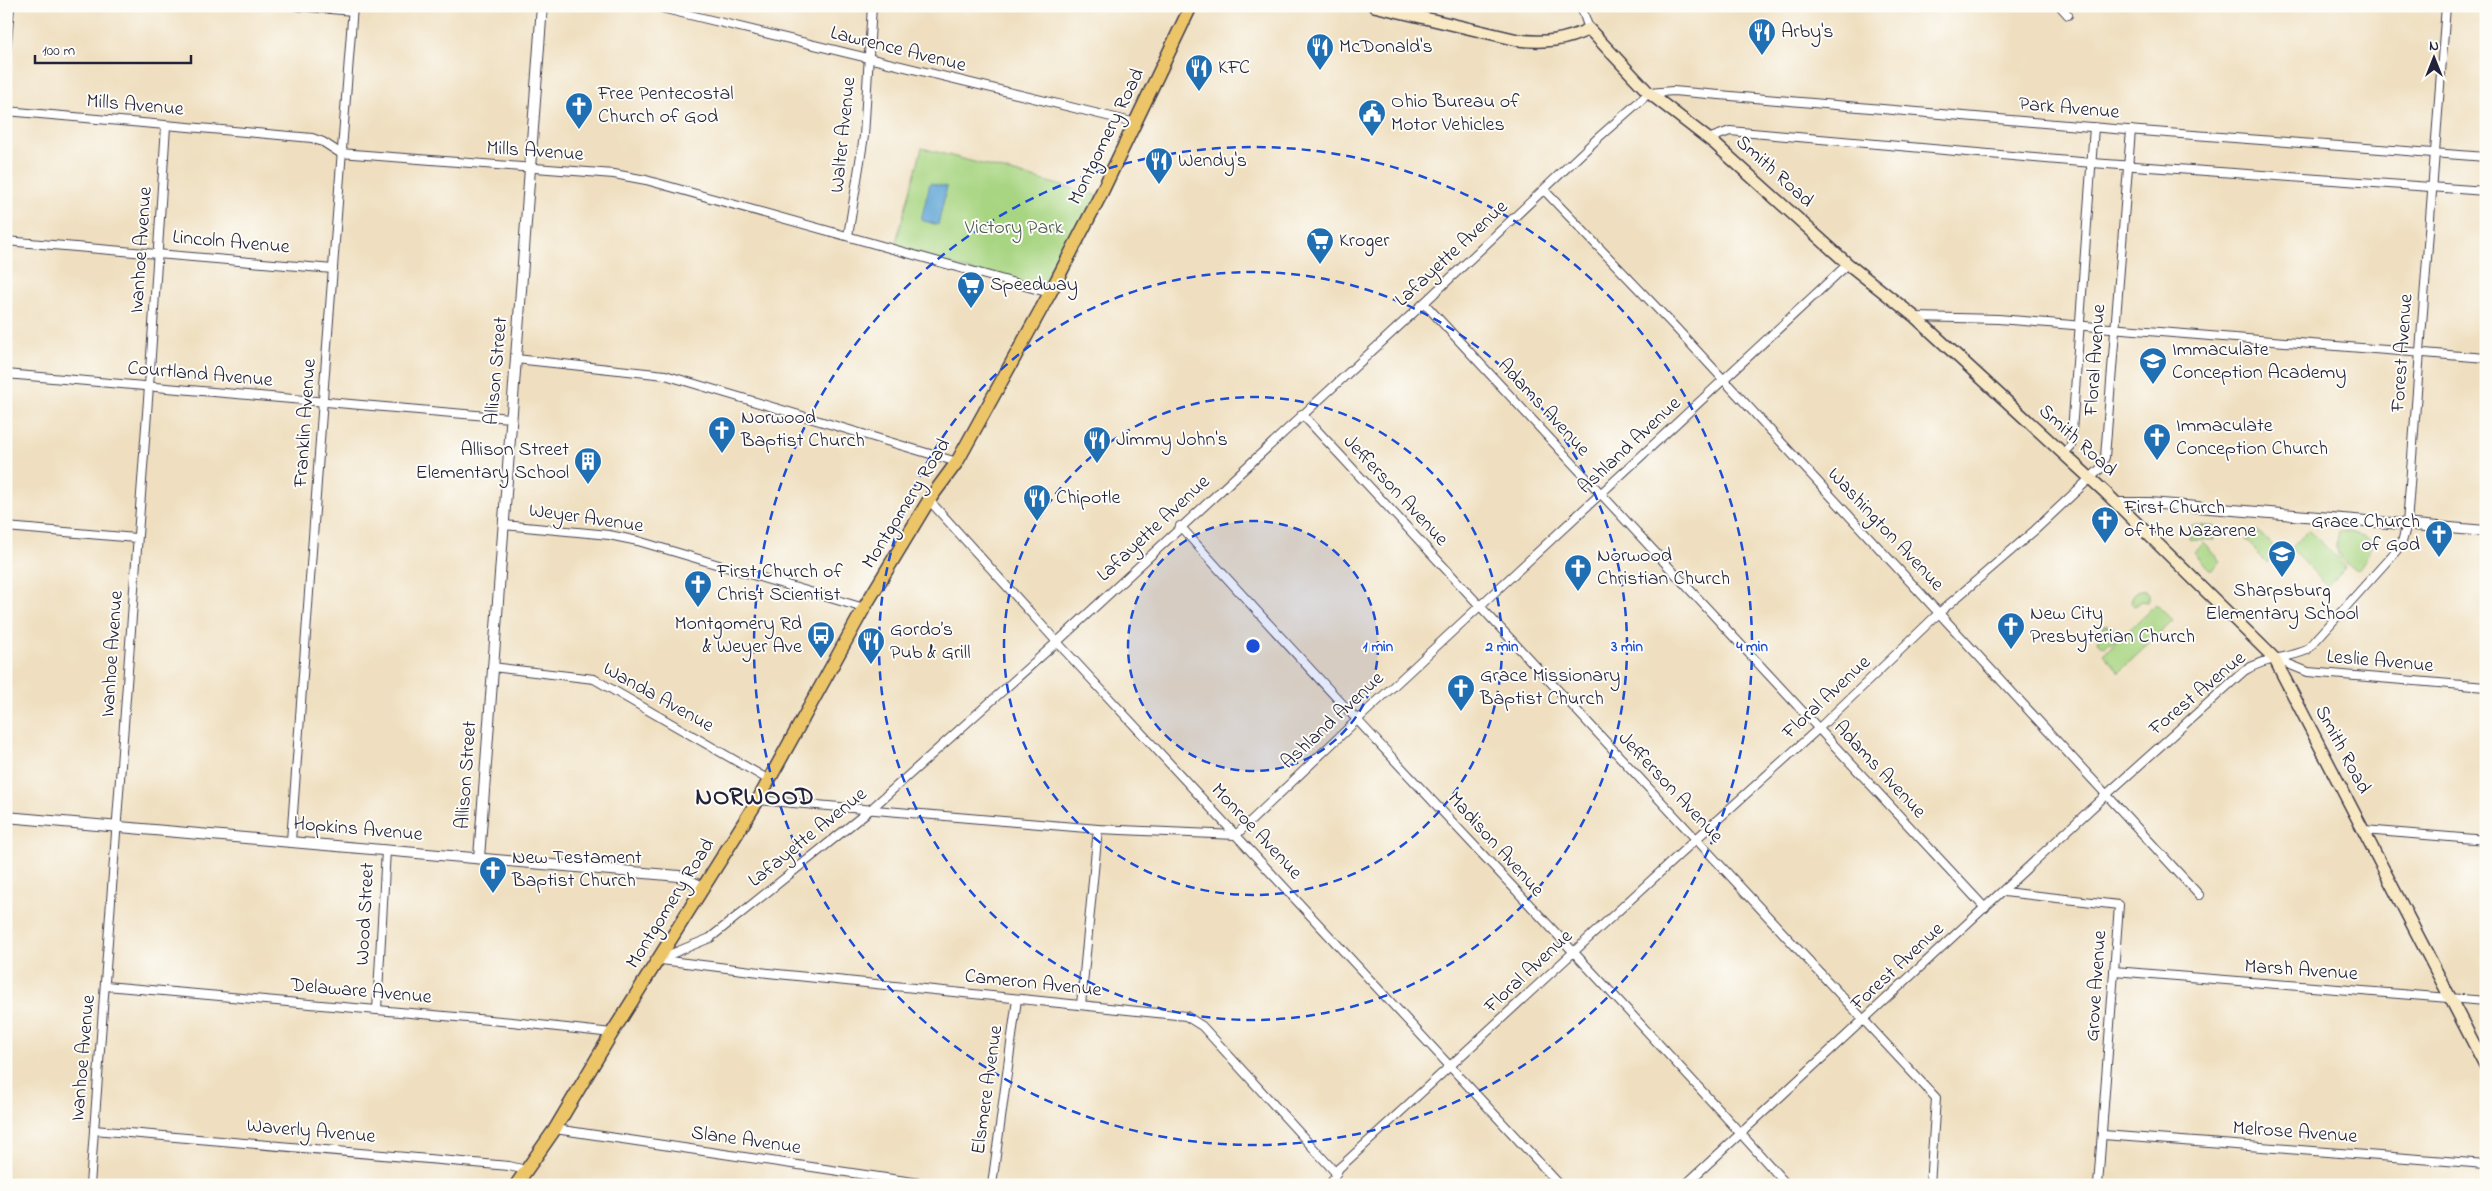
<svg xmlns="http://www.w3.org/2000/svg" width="2492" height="1191" font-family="'Indie Flower',sans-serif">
<rect width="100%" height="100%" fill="#fdfcf7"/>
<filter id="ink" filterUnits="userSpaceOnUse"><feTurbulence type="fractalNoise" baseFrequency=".02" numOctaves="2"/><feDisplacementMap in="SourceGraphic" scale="10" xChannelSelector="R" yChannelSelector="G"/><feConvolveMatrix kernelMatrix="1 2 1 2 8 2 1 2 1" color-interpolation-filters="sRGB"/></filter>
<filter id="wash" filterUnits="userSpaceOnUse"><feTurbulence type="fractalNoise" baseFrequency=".0096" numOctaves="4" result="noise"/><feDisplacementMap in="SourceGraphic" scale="20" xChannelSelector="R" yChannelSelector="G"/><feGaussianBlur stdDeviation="1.12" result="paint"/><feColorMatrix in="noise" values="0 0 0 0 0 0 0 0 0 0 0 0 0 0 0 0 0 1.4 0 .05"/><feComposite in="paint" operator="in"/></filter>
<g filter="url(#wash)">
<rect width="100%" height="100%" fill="#efdfc0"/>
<g fill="#a8d582" stroke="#657c5e">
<polygon points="922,148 1100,196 1050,293 894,249"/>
<polygon points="2191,525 2215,526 2214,540 2190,539"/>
<polygon points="2257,530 2278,552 2267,563 2246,540"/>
<polygon points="2309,530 2346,567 2327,586 2291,548"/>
<path d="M2339 531 2350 532 2373 541 2365 560 2358 570C2337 561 2334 553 2339 531Z"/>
<polygon points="2204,543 2221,561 2211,571 2194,552"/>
<path d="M2146 590 2149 594V600L2146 602 2142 601 2135 606 2131 602C2132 594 2137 589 2146 590Z"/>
<path d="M2156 604 2173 621 2119 672 2103 654 2117 641 2107 643 2105 647 2097 642 2103 626C2110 625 2116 629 2121 634L2120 639Z"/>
</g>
<polygon fill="#5ea5d5" stroke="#406488" points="930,183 947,187 938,225 921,220"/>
</g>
<g filter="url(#ink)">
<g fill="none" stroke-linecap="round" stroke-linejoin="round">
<g stroke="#413e4f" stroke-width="10">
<g id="minor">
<polyline points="297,6 353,11"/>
<polyline points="653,6 1136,123"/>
<polyline points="1581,6 1589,29"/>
<polyline points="2060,6 2068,15"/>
<polyline points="6,54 10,6"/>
<polyline points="6,111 312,138 323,142 340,153 614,174 646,180 1050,293"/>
<polyline points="1708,139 1730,131 2092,163 2486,191"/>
<polyline points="1544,190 1675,327 2199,895"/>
<polyline points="848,236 864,136 872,6"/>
<polyline points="6,241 333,269"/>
<polyline points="1424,303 1985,908"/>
<polyline points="1915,317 1998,319 2486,358"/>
<polyline points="516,359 665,375 957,462"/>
<polyline points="6,374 510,418"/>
<polyline points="1302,414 1936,1098 1930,1185"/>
<polyline points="2063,454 2071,446 2094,127"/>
<polyline points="929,500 1057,642 1560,1185"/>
<polyline points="504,525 609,535 638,541 864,608"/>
<path d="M1180 526C1379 749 1588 962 1787 1185"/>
<polyline points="6,527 136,538"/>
<polyline points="2276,659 2308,672 2486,687"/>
<polyline points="492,667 594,679 769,780"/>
<polyline points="758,800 1098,829 1236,835 1357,720 1848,264"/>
<polyline points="2364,830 2486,840"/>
<path d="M291 841C312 563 330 284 353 6"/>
<polyline points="2004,892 2119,905 2098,1185"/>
<polyline points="659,959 710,938 871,809 1057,642 1424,303 1599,137 1649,93 1673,91 2114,129 2486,157"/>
<polyline points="661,960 768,973 1186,1016 1202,1026 1336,1173"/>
<polyline points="2114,971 2486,1001"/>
<polyline points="106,986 512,1022 612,1033"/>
<polyline points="1081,1005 1098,829"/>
<polyline points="377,1010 386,850"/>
<polyline points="555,1129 933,1185"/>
<polyline points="94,1130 509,1166 526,1170"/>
<polyline points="2103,1135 2486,1164"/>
<polyline points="90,1185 149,386 166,126"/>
<polyline points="992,1185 1017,999"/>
<polyline points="1330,1185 1339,1168 1347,1161 1695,840 1818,729 1940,612 2035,530 2101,468 2105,457 2131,130"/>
<path d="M1685 1185 2107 794 2244 671C2264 658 2286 659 2307 650L2396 551 2402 542 2407 524 2446 6"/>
</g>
</g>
<g stroke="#413e4f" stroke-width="12">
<g id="tertiary">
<polyline points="2116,503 2149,503 2486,531"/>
<polyline points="6,817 679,876 703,887"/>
<polyline points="479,858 542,6"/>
</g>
</g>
<g stroke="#413e4f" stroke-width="14">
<path id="secondary" d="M1374 6 1518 40C1545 43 1565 41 1589 29L1649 93 1715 144 1848 264 1915 317 2105 492 2274 658 2486 1067"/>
</g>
<g stroke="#413e4f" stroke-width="15">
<polyline id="primary" points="516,1185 555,1129 612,1033 758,800 864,608 929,500 957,462 1050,293 1100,196 1191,6"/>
</g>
<use href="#minor" stroke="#fff" stroke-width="8"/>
<use href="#tertiary" stroke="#fff" stroke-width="10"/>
<use href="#secondary" stroke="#f8e8c3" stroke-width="11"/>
<use href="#primary" stroke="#edc569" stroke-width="12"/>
</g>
</g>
<circle cx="1253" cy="646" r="125" fill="#1d4ed8" fill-opacity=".12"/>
<g fill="none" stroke="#1d4ed8" stroke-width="2.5" stroke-dasharray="9 6">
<circle cx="1253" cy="646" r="125"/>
<circle cx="1253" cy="646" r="249"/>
<circle cx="1253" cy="646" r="374"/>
<circle cx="1253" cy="646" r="499"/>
</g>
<defs>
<g id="restaurant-pin" transform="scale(1.4375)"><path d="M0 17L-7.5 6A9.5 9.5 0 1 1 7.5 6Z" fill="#1f6fb2" stroke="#fdfcf7"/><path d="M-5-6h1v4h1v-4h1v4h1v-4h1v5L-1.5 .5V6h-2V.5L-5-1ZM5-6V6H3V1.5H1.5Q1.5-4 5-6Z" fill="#fff"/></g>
<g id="church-pin" transform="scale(1.4375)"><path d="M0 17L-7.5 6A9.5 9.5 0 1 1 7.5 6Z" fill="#1f6fb2" stroke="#fdfcf7"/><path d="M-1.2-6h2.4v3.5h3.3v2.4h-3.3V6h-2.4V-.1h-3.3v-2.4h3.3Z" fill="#fff"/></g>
<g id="civic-pin" transform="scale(1.4375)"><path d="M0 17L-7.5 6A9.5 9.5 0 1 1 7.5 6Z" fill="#1f6fb2" stroke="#fdfcf7"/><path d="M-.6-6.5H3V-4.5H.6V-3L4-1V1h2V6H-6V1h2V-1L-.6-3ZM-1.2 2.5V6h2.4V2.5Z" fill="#fff"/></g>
<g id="supermarket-pin" transform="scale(1.4375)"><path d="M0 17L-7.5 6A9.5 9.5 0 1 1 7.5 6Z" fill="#1f6fb2" stroke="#fdfcf7"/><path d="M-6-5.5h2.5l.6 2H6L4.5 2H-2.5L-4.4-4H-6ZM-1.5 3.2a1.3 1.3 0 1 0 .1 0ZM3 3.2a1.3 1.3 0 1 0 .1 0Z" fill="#fff"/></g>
<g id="school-pin" transform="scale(1.4375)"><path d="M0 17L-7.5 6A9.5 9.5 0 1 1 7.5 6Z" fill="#1f6fb2" stroke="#fdfcf7"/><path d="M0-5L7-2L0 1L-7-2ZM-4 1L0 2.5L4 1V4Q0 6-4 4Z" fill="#fff"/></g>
<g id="building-pin" transform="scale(1.4375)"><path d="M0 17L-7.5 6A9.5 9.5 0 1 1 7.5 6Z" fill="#1f6fb2" stroke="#fdfcf7"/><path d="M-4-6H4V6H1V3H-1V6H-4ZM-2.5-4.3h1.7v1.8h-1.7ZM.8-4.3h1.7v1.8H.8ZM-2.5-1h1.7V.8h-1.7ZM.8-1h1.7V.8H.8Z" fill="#fff"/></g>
<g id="bus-pin" transform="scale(1.4375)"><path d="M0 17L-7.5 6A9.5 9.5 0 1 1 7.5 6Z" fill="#1f6fb2" stroke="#fdfcf7"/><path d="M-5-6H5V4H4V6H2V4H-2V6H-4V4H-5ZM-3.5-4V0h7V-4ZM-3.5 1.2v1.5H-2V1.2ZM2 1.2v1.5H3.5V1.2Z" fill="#fff"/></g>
</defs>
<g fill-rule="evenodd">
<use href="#restaurant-pin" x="1762" y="32"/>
<use href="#restaurant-pin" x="1320" y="47"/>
<use href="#restaurant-pin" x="1199" y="68"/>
<use href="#church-pin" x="579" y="106"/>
<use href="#civic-pin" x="1372" y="113"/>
<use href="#restaurant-pin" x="1159" y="161"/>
<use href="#supermarket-pin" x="1320" y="241"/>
<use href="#supermarket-pin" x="971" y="285"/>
<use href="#school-pin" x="2153" y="361"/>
<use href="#church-pin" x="722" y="430"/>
<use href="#church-pin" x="2157" y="437"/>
<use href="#restaurant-pin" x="1097" y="440"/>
<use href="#building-pin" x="588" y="461"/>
<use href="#restaurant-pin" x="1037" y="498"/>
<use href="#church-pin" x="2105" y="520"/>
<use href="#church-pin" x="2439" y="534"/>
<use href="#school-pin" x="2282" y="554"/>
<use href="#church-pin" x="1578" y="568"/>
<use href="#church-pin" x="698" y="584"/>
<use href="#church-pin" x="2011" y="626"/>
<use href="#bus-pin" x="821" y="635"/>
<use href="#restaurant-pin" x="871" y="641"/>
<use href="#church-pin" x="1461" y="688"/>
<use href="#church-pin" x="493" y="870"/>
</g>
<g text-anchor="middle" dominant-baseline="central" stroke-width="4" stroke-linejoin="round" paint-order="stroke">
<g font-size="20" fill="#22223b" stroke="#fdfcf7" text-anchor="start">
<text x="1781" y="32">Arby's</text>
<text x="1339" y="47">McDonald's</text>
<text x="1218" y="68">KFC</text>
<text x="598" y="94">Free Pentecostal<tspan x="598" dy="23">Church of God</tspan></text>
<text x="1391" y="102">Ohio Bureau of<tspan x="1391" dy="23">Motor Vehicles</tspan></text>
<text x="1178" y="161">Wendy's</text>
<text x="1339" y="241">Kroger</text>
<text x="990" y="285">Speedway</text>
<text x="2172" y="350">Immaculate<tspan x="2172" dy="23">Conception Academy</tspan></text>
<text x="741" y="418">Norwood<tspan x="741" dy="23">Baptist Church</tspan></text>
<text x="2176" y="426">Immaculate<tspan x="2176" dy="23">Conception Church</tspan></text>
<text x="1116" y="440">Jimmy John's</text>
<text x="569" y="450" text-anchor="end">Allison Street<tspan x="569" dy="23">Elementary School</tspan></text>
<text x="1056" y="498">Chipotle</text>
<text x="2124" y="508">First Church<tspan x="2124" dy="23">of the Nazarene</tspan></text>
<text x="2420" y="522" text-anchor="end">Grace Church<tspan x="2420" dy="23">of God</tspan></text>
<text x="1597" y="556">Norwood<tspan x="1597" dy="23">Christian Church</tspan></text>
<text x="717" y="572">First Church of<tspan x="717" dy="23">Christ Scientist</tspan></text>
<text x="2282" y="591" text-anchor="middle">Sharpsburg<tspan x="2282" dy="23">Elementary School</tspan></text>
<text x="2030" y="614">New City<tspan x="2030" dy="23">Presbyterian Church</tspan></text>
<text x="802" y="624" text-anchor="end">Montgomery Rd<tspan x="802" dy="23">&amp; Weyer Ave</tspan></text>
<text x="890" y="630">Gordo’s<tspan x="890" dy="23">Pub &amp; Grill</tspan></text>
<text x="1480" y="676">Grace Missionary<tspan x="1480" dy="23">Baptist Church</tspan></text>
<text x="512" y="858">New Testament<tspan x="512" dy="23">Baptist Church</tspan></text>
</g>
<g font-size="20" fill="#22223b" stroke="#fdfcf7">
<text transform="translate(898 50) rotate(14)">Lawrence Avenue</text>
<text transform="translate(135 106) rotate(5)">Mills Avenue</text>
<text transform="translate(2069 109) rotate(5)">Park Avenue</text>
<text transform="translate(844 135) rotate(-84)">Walter Avenue</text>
<text transform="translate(1107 137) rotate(-64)">Montgomery Road</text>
<text transform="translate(535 152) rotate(4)">Mills Avenue</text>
<text transform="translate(1774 172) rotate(42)">Smith Road</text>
<text transform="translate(231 243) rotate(5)">Lincoln Avenue</text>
<text transform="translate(142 250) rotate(-86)">Ivanhoe Avenue</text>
<text transform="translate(1452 254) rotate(-43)">Lafayette Avenue</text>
<text transform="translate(2403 353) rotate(-86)">Forest Avenue</text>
<text transform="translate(2096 360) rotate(-86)">Floral Avenue</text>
<text transform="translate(497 371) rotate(-85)">Allison Street</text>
<text transform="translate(200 375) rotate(5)">Courtland Avenue</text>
<text transform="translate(1543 408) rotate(47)">Adams Avenue</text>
<text transform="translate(306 423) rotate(-86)">Franklin Avenue</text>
<text transform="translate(2077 441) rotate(42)">Smith Road</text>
<text transform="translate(1630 446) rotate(-43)">Ashland Avenue</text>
<text transform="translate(1395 491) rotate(47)">Jefferson Avenue</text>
<text transform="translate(907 504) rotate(-58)">Montgomery Road</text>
<text transform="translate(586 519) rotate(8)">Weyer Avenue</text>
<text transform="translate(1154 529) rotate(-43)">Lafayette Avenue</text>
<text transform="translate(1885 530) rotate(47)">Washington Avenue</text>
<text transform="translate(113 654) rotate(-86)">Ivanhoe Avenue</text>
<text transform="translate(2380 662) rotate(5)">Leslie Avenue</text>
<text transform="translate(2198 694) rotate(-40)">Forest Avenue</text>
<text transform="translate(658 698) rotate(29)">Wanda Avenue</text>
<text transform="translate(1827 698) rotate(-43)">Floral Avenue</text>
<text transform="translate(1333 721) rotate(-43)">Ashland Avenue</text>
<text transform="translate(2342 750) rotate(62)">Smith Road</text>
<text transform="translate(1879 770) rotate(47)">Adams Avenue</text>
<text transform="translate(467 775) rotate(-86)">Allison Street</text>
<text transform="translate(1670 788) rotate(47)">Jefferson Avenue</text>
<text transform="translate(358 830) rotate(5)">Hopkins Avenue</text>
<text transform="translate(1256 832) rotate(47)">Monroe Avenue</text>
<text transform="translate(808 838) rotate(-39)">Lafayette Avenue</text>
<text transform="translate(1495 845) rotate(48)">Madison Avenue</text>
<text transform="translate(671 904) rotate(-58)">Montgomery Road</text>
<text transform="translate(366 914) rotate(-87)">Wood Street</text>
<text transform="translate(1898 967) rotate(-43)">Forest Avenue</text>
<text transform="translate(2301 971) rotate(4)">Marsh Avenue</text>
<text transform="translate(1529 972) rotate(-43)">Floral Avenue</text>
<text transform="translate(1033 984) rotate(6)">Cameron Avenue</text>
<text transform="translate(2097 986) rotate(-86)">Grove Avenue</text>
<text transform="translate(361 992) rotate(5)">Delaware Avenue</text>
<text transform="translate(84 1058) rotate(-85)">Ivanhoe Avenue</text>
<text transform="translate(988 1090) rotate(-82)">Elsmere Avenue</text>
<text transform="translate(311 1132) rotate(5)">Waverly Avenue</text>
<text transform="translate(2295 1133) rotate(4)">Melrose Avenue</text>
<text transform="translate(746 1141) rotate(8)">Slane Avenue</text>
</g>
<g font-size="20" fill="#4a5850" stroke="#fdfcf7">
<text x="1014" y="228">Victory Park</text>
</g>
<g font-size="25" font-weight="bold" letter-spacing="1" fill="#22223b" stroke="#fdfcf7">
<text x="755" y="798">NORWOOD</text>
</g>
</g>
<circle cx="1253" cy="646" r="8" fill="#1d4ed8" stroke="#fdfcf7" stroke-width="2.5"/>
<g font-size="15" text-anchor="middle" font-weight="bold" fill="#1d4ed8" stroke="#fdfcf7" stroke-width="4" stroke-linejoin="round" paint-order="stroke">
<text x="1378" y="651">1 min</text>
<text x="1502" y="651">2 min</text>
<text x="1627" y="651">3 min</text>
<text x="1752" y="651">4 min</text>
</g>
<rect width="2492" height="1191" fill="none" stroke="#fdfcf7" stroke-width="25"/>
<g transform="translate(2434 58)" stroke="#fdfcf7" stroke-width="4" paint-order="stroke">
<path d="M0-4L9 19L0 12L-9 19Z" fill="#22223b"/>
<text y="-8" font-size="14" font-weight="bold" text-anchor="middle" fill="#22223b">N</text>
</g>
<path d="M35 55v8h156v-8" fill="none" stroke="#22223b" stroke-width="2.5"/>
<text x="42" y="55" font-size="15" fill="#22223b" stroke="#fdfcf7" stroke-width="4" paint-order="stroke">100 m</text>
</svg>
